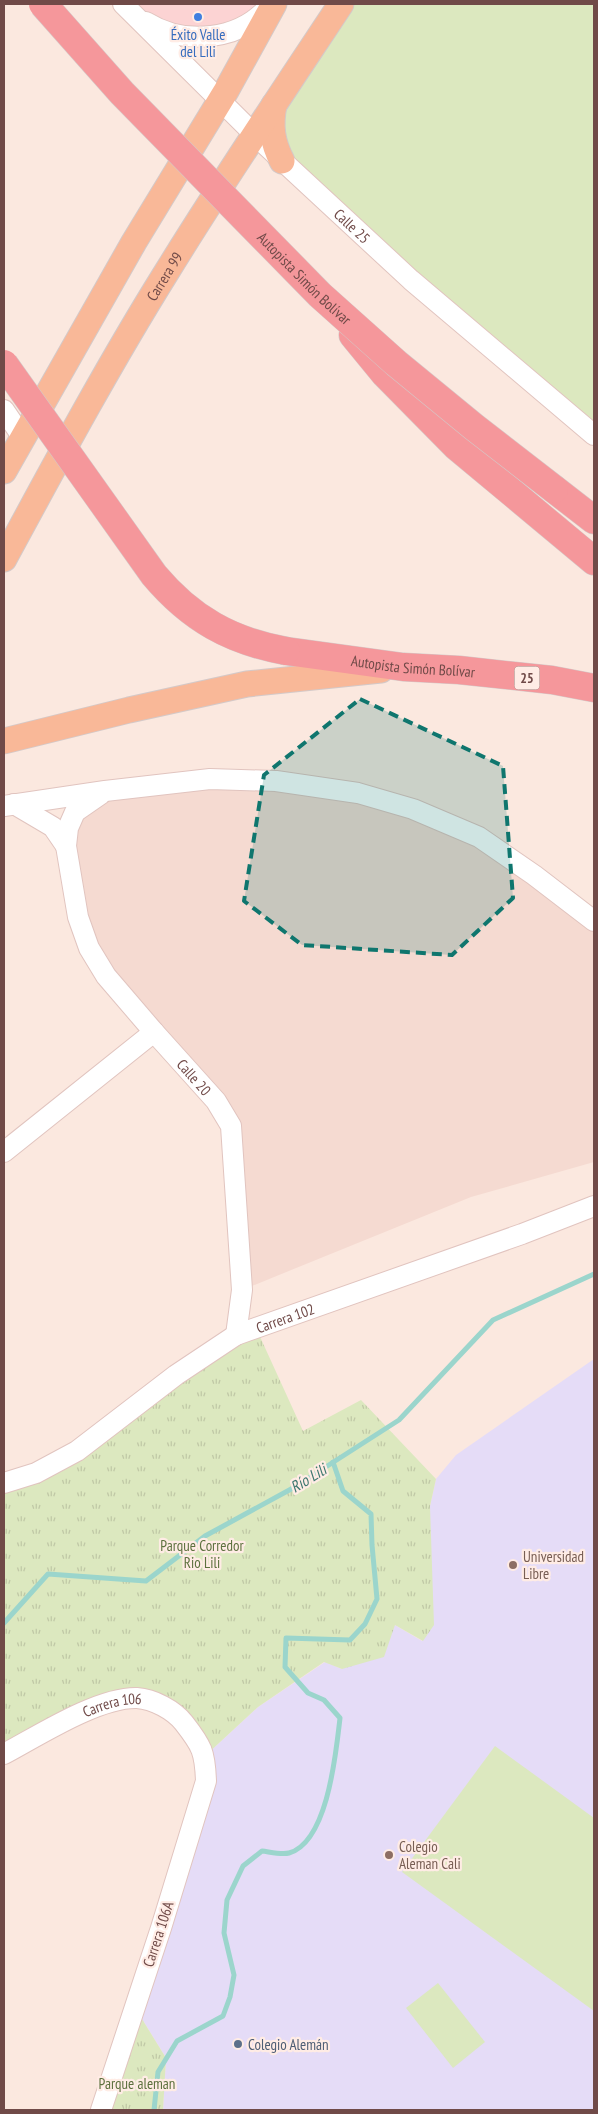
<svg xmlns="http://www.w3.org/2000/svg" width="598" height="2114" font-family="'PT Sans Narrow',sans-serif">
<defs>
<pattern id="park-tufts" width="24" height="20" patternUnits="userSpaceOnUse" patternTransform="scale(1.25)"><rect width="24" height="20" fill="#dce8bf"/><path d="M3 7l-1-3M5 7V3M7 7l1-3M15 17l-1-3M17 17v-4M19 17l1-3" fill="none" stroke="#c0c8a6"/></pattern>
</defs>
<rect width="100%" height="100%" fill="#fbe8df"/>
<polygon fill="#f5dad1" points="210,779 358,793 479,837 594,921 594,1162 471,1197 242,1290 231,1126 106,976 66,846 88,801"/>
<polygon fill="#fcd3d3" points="123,4 271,4 250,23 179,36"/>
<polygon fill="#e5dcf7" points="594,1359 594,2110 163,2110 166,2058 134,2006 205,1756 258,1707 325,1662 342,1669 395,1625 422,1641 430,1506 436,1479 456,1455"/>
<g fill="#dce8bf">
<polygon points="341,4 594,4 594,435 411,280 260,123"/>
<polygon points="495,1746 594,1818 594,2011 402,1872"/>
<polygon points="438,1983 485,2042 453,2068 406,2008"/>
</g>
<g fill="url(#park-tufts)">
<polygon points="256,1328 303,1431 361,1400 436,1479 430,1506 434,1625 423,1641 395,1625 384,1657 342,1669 324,1662 258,1707 205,1756 196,1738 139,1698 4,1754 4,1483 36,1473"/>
<polygon points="134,2006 166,2058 163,2110 101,2110"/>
</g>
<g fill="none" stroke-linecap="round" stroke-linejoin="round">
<g stroke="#9bd5cc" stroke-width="5">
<polyline points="4,1623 48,1574 146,1581 205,1536 293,1488 399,1420 493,1320 594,1274"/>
<path d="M154 2110 158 2072 177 2041 223 2016 230 1997 234 1975 224 1933 227 1900 243 1866 262 1851C270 1852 282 1855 289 1853 328 1842 336 1752 340 1718L324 1700 308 1693 285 1667 286 1638 350 1640 365 1624 377 1599 372 1545 371 1514 343 1491 333 1462"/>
</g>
<g stroke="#e1c4bf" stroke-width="22">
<g id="minor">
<path id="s1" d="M123 4 261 141 411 280 594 435"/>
<path d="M146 22C185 46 240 41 270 5"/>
<polyline points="4,410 23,438"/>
<path id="s2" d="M101 794 75 812 68 828 66 846 78 917 89 948 106 976 154 1032 216 1101 231 1126 242 1290 236 1335"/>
<polyline points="14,804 53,827 66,846"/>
<polyline points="4,806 105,791 210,779 276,781 358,793 413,809 479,837 534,875 594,921"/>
<polyline points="4,1152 154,1032"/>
<path id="s3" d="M4 1483 36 1473 77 1451 176 1375 236 1335 522 1234 594 1206"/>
<path id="s4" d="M4 1754C38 1736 98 1697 137 1698 153 1699 174 1710 184 1723 202 1746 205 1752 206 1781L161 1928 101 2110"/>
</g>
</g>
<g stroke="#d4c9c8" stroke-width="27">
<g id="major">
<path d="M274 105C270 126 272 142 282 161"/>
<polyline points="4,471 134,242 226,91 274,4"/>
<path id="s5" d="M4 559C56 463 108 366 166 273 222 182 282 93 341 4"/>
<polyline points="4,741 129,710 247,684 381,670"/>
</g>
</g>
<g stroke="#d4c9c8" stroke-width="29">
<g id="highway">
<polyline points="353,335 385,374 456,446 594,561"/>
<polyline points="554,489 594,520"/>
<path id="s6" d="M286 651 403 667 459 670 552 680 594 688"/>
</g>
</g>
<use href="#minor" stroke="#fff" stroke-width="20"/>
<use href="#major" stroke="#f9b898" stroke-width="25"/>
<use href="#highway" stroke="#f5979b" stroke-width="28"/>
<g stroke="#d4c9c8" stroke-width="29" stroke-linecap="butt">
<g id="highway-bridge">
<path id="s7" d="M43 4 122 93 320 295 396 363 474 427 554 489"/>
<path d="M4 364 154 575C191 619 231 641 286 651"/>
</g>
</g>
<use href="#highway-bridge" stroke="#f5979b" stroke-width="28"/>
</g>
<path fill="#0f766e" fill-opacity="0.2" stroke="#0f766e" stroke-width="4" stroke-dasharray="10 6" stroke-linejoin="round" d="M360 699 503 766 513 898 452 955 302 945 244 901 264 775Z"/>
<circle fill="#3f7fe0" stroke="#ffece5" stroke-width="2" cx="198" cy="17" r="5"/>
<g fill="#8d6e63" stroke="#ffece5" stroke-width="2">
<circle cx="513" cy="1565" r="5"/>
<circle cx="389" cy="1855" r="5"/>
</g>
<circle fill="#5c6f8a" stroke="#ffece5" stroke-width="2" cx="238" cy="2044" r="5"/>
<g text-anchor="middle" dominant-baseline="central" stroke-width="4.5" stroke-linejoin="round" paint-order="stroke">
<rect fill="#ffece5" stroke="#9b7b77" stroke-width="1" x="514.5" y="666.5" width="25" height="23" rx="4"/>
<g font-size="14" font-weight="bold" fill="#704a48">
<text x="527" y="678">25</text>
</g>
<g font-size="15" fill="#366cbe" stroke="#ffece5">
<text x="198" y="34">Éxito Valle<tspan x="198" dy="17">del Lili</tspan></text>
</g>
<g font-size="15" fill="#704a48" stroke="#ffece5">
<text stroke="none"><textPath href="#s1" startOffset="319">Calle 25</textPath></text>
<text stroke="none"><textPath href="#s5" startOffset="325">Carrera 99</textPath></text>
<text stroke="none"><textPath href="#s7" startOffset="379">Autopista Simón Bolívar</textPath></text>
<text stroke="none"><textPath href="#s6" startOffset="128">Autopista Simón Bolívar</textPath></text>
<text stroke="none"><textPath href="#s2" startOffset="339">Calle 20</textPath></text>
<text stroke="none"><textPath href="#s3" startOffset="329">Carrera 102</textPath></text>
<text stroke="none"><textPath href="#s4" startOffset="120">Carrera 106</textPath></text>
<text transform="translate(158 1934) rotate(-72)">Carrera 106A</text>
</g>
<g font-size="15" fill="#5d713e" stroke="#ffece5">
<text x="202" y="1545">Parque Corredor<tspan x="202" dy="17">Rio Lili</tspan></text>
<text x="137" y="2083">Parque aleman</text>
</g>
<g font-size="15" fill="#785e54" stroke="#ffece5" text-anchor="start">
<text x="523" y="1556">Universidad<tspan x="523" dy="17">Libre</tspan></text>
<text x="399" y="1846">Colegio<tspan x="399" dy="17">Aleman Cali</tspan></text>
</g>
<g font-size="15" fill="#4e5e75" stroke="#ffece5" text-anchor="start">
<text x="248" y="2044">Colegio Alemán</text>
</g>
<g font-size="16" font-style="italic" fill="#3c766f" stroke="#ffece5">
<text transform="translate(308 1478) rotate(-32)">Río Lili</text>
</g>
</g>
<rect width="598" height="2114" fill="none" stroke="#704a48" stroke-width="10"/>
</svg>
